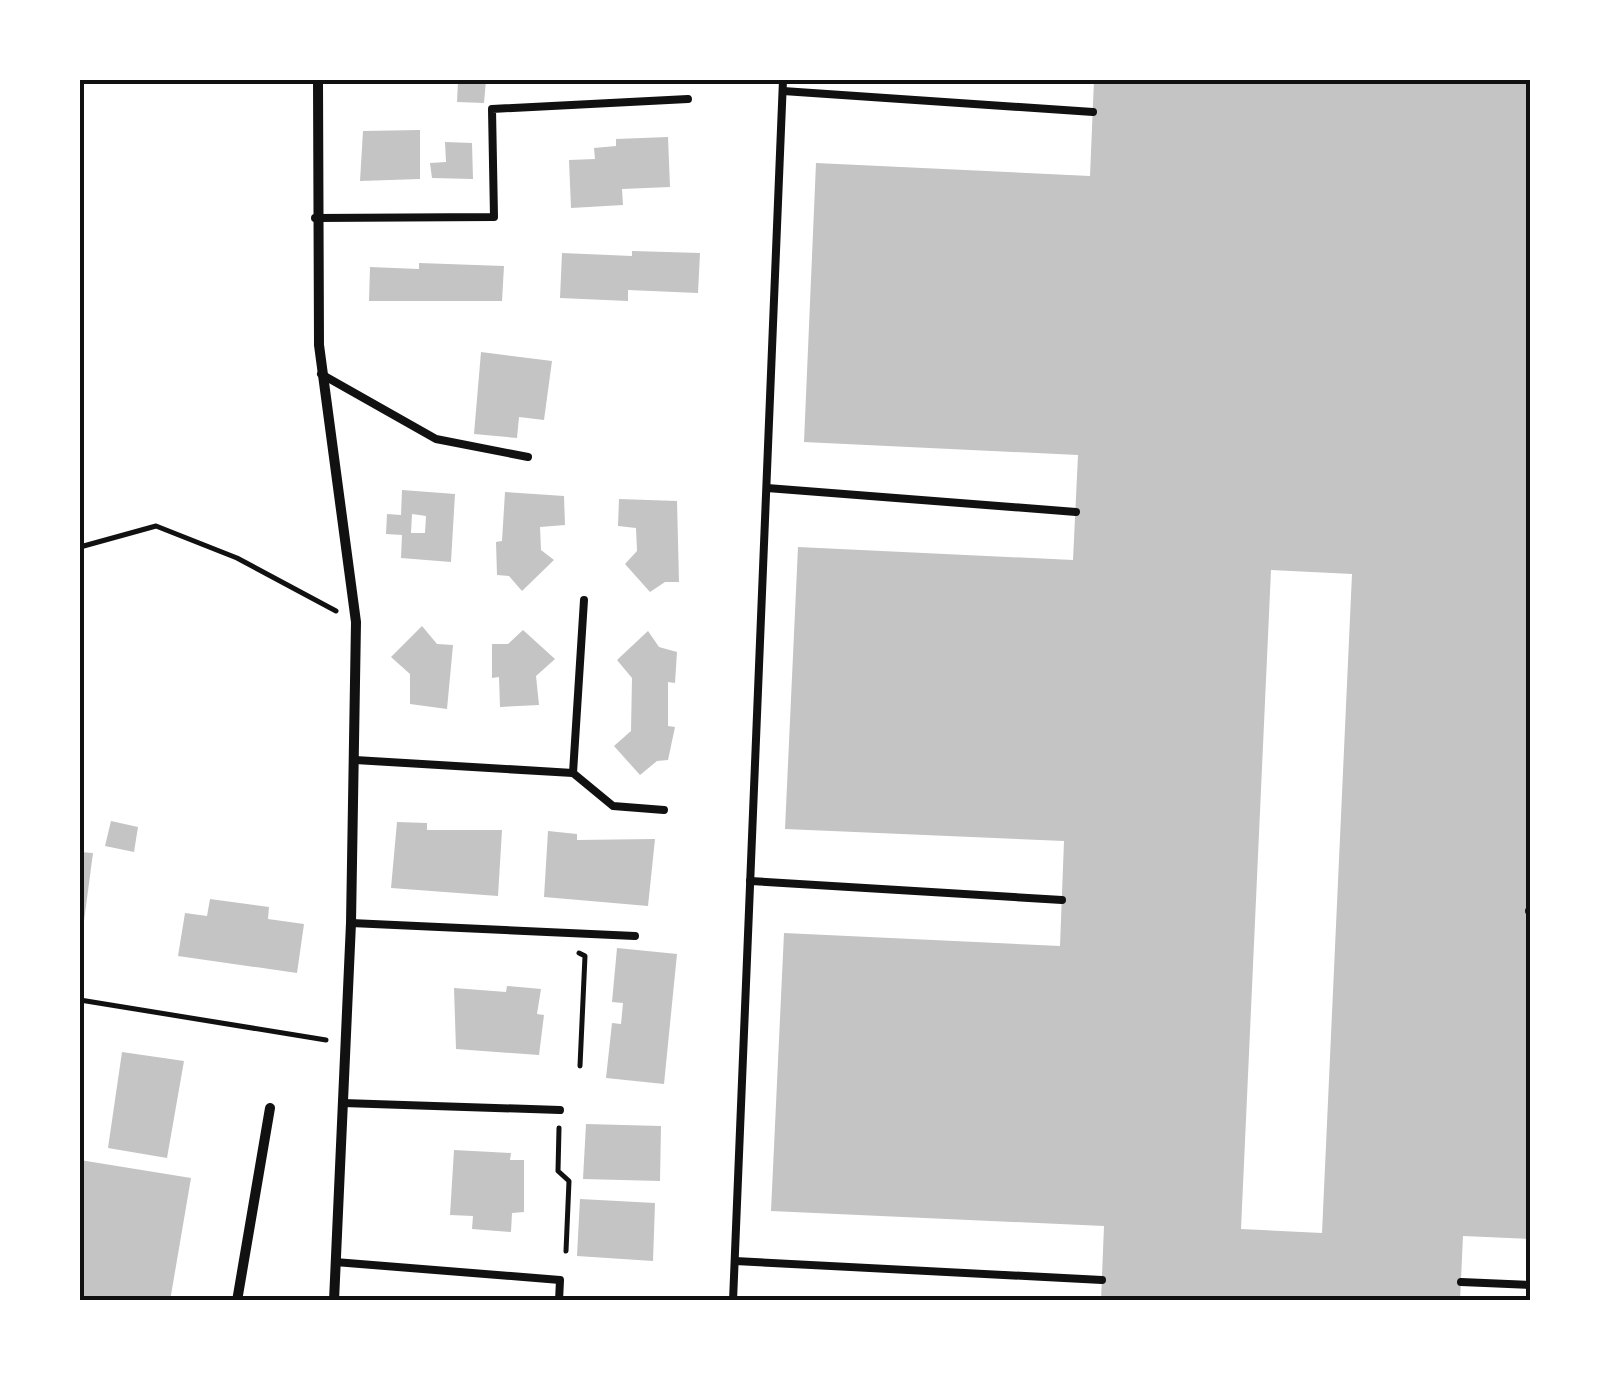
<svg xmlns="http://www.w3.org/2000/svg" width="1610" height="1381" font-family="Georgia,serif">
<rect width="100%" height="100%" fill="#fff"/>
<g fill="#c4c4c4" fill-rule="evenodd">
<polygon points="377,80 439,80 439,84 378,84"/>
<polygon points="486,80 484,103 457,102 458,81"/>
<path d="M1094 80H1530V1239L1463 1236 1460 1301H1101L1104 1226 771 1211 784 933 1060 946 1064 841 785 829 798 547 1073 560 1078 455 804 442 816 163 1090 176ZM1271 570 1352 574 1322 1233 1241 1229Z"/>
<polygon points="420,130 420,179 360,181 363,131"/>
<polygon points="668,137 670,187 622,189 623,205 571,208 569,160 595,159 594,148 616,146 616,139"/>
<polygon points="445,142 472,143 473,179 432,178 430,163 446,162"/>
<polygon points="632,251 700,253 698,293 628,290 628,301 560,298 562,253 632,256"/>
<polygon points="419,263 504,266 502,301 369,301 370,267 419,269"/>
<polygon points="481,352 552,361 544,420 519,417 517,438 474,434"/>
<path d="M402 490 455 494 451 562 401 558 402 535 386 534 387 514 401 515ZM412 514 426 516 425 533H411Z"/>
<polygon points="505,492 564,496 565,525 540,527 541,550 554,560 522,591 509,576 497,575 496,542 502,541"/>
<polygon points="619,499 677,501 679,582 665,582 650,592 625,564 637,551 636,528 618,526"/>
<polygon points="422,626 437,644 453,645 447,709 410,704 410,674 391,657"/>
<polygon points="523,630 555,659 536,676 539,705 500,707 499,677 492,678 492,644 508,644"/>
<polygon points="648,631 659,647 677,652 675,683 668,682 668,726 675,727 668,760 657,761 640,775 614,746 631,731 632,678 617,660"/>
<polygon points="111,821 138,827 134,852 105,846"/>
<polygon points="397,822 427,823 427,830 502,830 498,896 391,888"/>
<polygon points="548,831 577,834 577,840 655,839 648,906 544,897"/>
<polygon points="80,852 93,853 82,936 80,936"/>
<polygon points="210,899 269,907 268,919 304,924 297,973 178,956 185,913 207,916"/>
<polygon points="617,948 677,954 664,1084 606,1078 612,1023 621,1024 623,1003 612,1002"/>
<polygon points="507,986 541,989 537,1014 544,1015 539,1055 456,1049 454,988 506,992"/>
<polygon points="122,1052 184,1061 167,1158 108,1148"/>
<polygon points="586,1124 661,1126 660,1181 583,1179"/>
<polygon points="454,1150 511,1153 510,1160 524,1160 524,1212 512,1213 511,1232 472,1229 473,1216 450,1215"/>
<polygon points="80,1160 191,1178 170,1301 80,1301"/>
<polygon points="580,1199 655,1203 653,1261 577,1256"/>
</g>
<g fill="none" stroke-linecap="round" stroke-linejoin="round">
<g stroke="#111" stroke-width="5">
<polyline points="80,547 156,526 237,558 336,611"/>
<polyline points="579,953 585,956 580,1066"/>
<polyline points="80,1000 326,1040"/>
<polyline points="559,1128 558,1171 569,1181 566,1251"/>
</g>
<g stroke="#111" stroke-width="8">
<polyline points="783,91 1093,112"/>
<polyline points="315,218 494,217 492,109 688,99"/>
<polyline points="321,374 436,439 528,457"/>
<polyline points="767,488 1076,512"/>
<polyline points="355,760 573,773 613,806 664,810"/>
<polyline points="573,773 584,600"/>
<polyline points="750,881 1062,900"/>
<polyline points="1529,911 1530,911"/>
<polyline points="351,923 635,936"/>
<polyline points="343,1103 560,1110"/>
<polyline points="735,1261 1102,1280"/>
<polyline points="335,1262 560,1280 559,1301"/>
<polyline points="1461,1282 1530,1285"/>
<polyline points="733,1301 783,80"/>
</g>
<g stroke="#111" stroke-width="10">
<polyline points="318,80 319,345 356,622 351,923 334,1301"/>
<polyline points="237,1301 270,1108"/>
</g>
</g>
<rect width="1610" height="1381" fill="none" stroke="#ffffff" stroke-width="165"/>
<rect x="82" y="82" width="1446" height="1216" fill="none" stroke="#111" stroke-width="4"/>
</svg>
